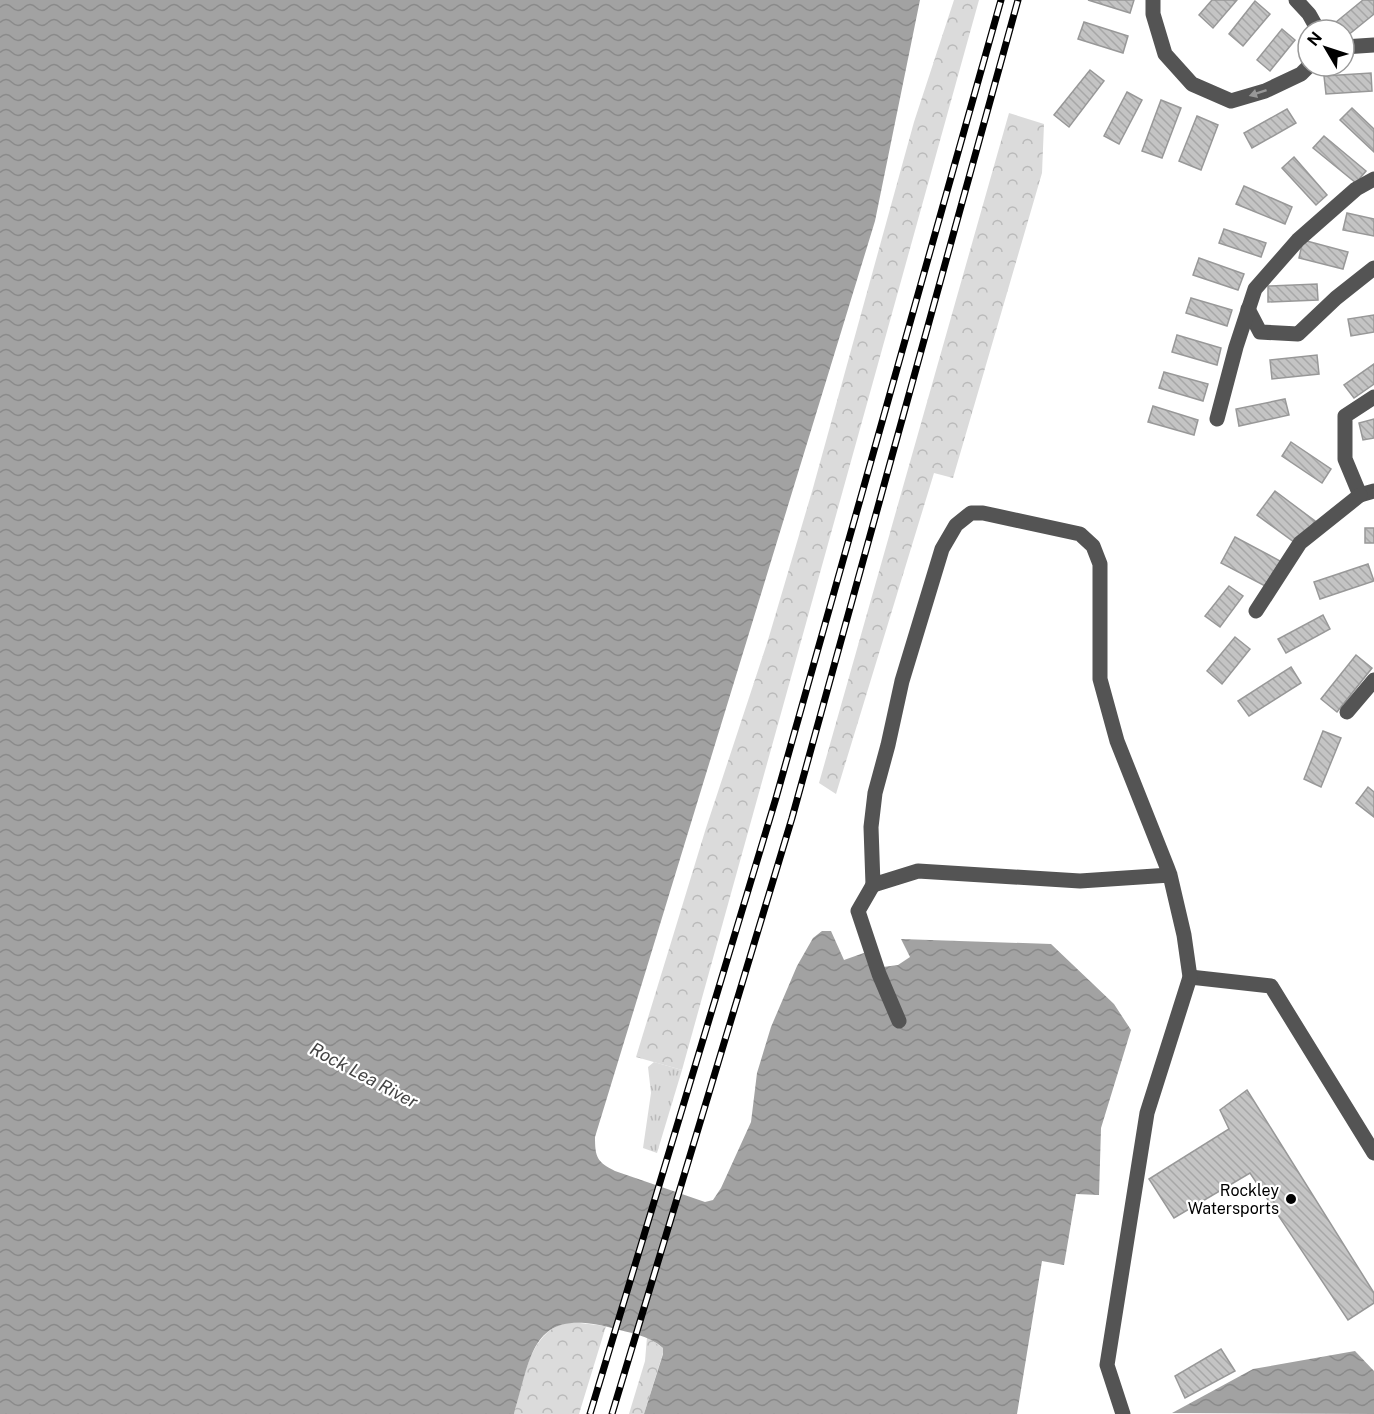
<svg xmlns="http://www.w3.org/2000/svg" width="1374" height="1414" font-family="'Public Sans',sans-serif">
<defs>
<pattern id="grass-tufts" width="24" height="20" patternUnits="userSpaceOnUse" patternTransform="scale(1.5)"><rect width="24" height="20" fill="#dbdbdb"/><path d="M3 7l-1-3M5 7V3M7 7l1-3M15 17l-1-3M17 17v-4M19 17l1-3" fill="none" stroke="#bababa"/></pattern>
<pattern id="forest-crowns" width="20" height="18" patternUnits="userSpaceOnUse" patternTransform="scale(1.5)"><rect width="20" height="18" fill="#dbdbdb"/><path d="M2 6a3 3 0 1 1 6 0M12 15a3 3 0 1 1 6 0" fill="none" stroke="#bababa"/></pattern>
<pattern id="water-waves" width="16" height="10" patternUnits="userSpaceOnUse" patternTransform="scale(1.5)"><rect width="16" height="10" fill="#a2a2a2"/><path d="M0 5q4-4 8 0t8 0" fill="none" stroke="#8a8a8a"/></pattern>
<pattern id="building-back-hatch" width="6" height="6" patternUnits="userSpaceOnUse" patternTransform="scale(1.5)"><rect width="6" height="6" fill="#c4c4c4"/><path d="M-1 5l2 2M0 0l6 6M5-1l2 2" fill="none" stroke="#a7a7a7"/></pattern>
</defs>
<rect width="100%" height="100%" fill="#fff"/>
<polygon fill="url(#grass-tufts)" points="654,1062 682,1070 657,1153 643,1148 651,1093 648,1067"/>
<g fill="url(#forest-crowns)">
<polygon points="954,0 979,0 682,1070 636,1057 706,828 768,640 813,488 914,122"/>
<polygon points="1009,113 1044,124 1042,173 953,478 934,473 836,794 819,783"/>
<path d="M571 1322 606 1326 579 1414H514C524 1380 529 1328 571 1322Z"/>
<polygon points="647,1337 663,1348 663,1353 644,1414 629,1414 645,1361"/>
</g>
<g fill="url(#water-waves)">
<path d="M0 0H920L875 221 595 1137C595 1157 597 1162 615 1171L705 1202 713 1200 721 1188 751 1122 757 1073 771 1027 797 966 813 938 822 931H831L844 960 875 949 883 967 898 965 910 957 901 939 1051 944 1114 1004 1131 1030 1101 1128 1099 1195 1076 1194 1064 1265 1042 1261 1017 1414H644L663 1354V1348C648 1335 630 1333 612 1328 532 1307 532 1353 514 1414H0Z"/>
<polygon points="1355,1351 1374,1371 1374,1414 1172,1413 1253,1369"/>
</g>
<g fill="url(#building-back-hatch)" stroke="#989898" stroke-width="1.5">
<polygon points="1088,0 1134,0 1130,13"/>
<polygon points="1212,0 1237,0 1213,28 1199,15"/>
<polygon points="1363,0 1374,0 1374,14 1347,36 1336,22"/>
<polygon points="1255,1 1270,14 1243,46 1229,34"/>
<polygon points="1084,22 1128,36 1123,53 1078,39"/>
<polygon points="1282,29 1295,40 1270,71 1257,60"/>
<polygon points="1090,70 1104,81 1069,127 1054,115"/>
<polygon points="1371,73 1372,91 1326,94 1324,76"/>
<polygon points="1127,92 1142,100 1119,144 1104,136"/>
<polygon points="1161,100 1181,108 1162,158 1142,151"/>
<polygon points="1352,108 1374,129 1374,152 1340,120"/>
<polygon points="1287,109 1296,123 1252,148 1244,133"/>
<polygon points="1197,116 1218,125 1201,170 1179,161"/>
<polygon points="1324,136 1366,171 1356,183 1313,148"/>
<polygon points="1294,157 1327,195 1316,205 1282,168"/>
<polygon points="1244,186 1292,207 1285,224 1236,204"/>
<polygon points="1347,213 1374,219 1374,236 1343,230"/>
<polygon points="1224,229 1266,243 1261,257 1219,243"/>
<polygon points="1303,240 1348,252 1343,269 1299,258"/>
<polygon points="1199,258 1244,274 1238,290 1193,275"/>
<polygon points="1317,284 1318,300 1268,302 1268,286"/>
<polygon points="1191,298 1232,310 1227,326 1186,313"/>
<polygon points="1374,315 1374,332 1351,336 1348,319"/>
<polygon points="1177,335 1221,348 1217,365 1172,352"/>
<polygon points="1317,355 1319,374 1272,379 1270,360"/>
<polygon points="1374,364 1374,384 1354,398 1344,385"/>
<polygon points="1164,372 1208,384 1203,401 1159,388"/>
<polygon points="1285,399 1289,415 1239,426 1236,409"/>
<polygon points="1153,406 1198,420 1194,435 1148,422"/>
<polygon points="1374,419 1374,438 1363,440 1359,423"/>
<polygon points="1291,442 1331,469 1322,483 1282,456"/>
<polygon points="1275,491 1315,521 1298,545 1257,515"/>
<rect x="1365" y="528" width="9" height="15"/>
<polygon points="1235,537 1282,562 1269,588 1221,563"/>
<polygon points="1368,564 1374,581 1320,599 1314,582"/>
<polygon points="1229,586 1243,596 1220,627 1205,616"/>
<polygon points="1323,615 1330,629 1286,653 1278,639"/>
<polygon points="1235,637 1250,649 1222,684 1207,671"/>
<polygon points="1356,655 1372,668 1337,712 1321,699"/>
<polygon points="1291,667 1301,683 1249,716 1238,701"/>
<polygon points="1323,731 1341,738 1321,787 1304,779"/>
<polygon points="1368,787 1374,792 1374,817 1356,803"/>
<polygon points="1247,1090 1374,1293 1374,1303 1348,1320 1250,1173 1174,1218 1149,1179 1229,1129 1220,1110"/>
<polygon points="1221,1349 1235,1371 1185,1398 1175,1376"/>
</g>
<g fill="none" stroke-linecap="round" stroke-linejoin="round">
<g stroke="#545454" stroke-width="15">
<polyline points="1153,0 1153,14 1165,54 1192,84 1231,101 1265,91 1301,74 1309,66"/>
<polyline points="1296,0 1309,14 1318,30"/>
<polyline points="1344,47 1374,45"/>
<polyline points="1248,309 1260,332 1298,334 1336,298 1374,268"/>
<polyline points="1374,397 1345,416 1345,459 1360,495 1374,491"/>
<polyline points="1217,419 1236,347 1255,289 1298,240 1356,189 1374,179"/>
<polyline points="1256,611 1300,543 1360,495"/>
<polyline points="1347,712 1374,680"/>
<polyline points="873,885 858,911 879,974 899,1021"/>
<polyline points="1190,977 1271,986 1374,1153"/>
<polyline points="1123,1414 1107,1365 1147,1113 1190,977 1184,935 1170,875 1167,867 1117,741 1100,679 1100,564 1093,546 1080,534 983,513 971,513 956,525 942,549 902,681 888,745 875,793 871,827 873,885 918,871 1080,881 1170,875"/>
</g>
<g stroke="#000" stroke-width="7">
<g id="rail">
<polyline points="590,1414 776,798 1001,0"/>
<polyline points="612,1414 792,818 1018,0"/>
</g>
</g>
<use href="#rail" stroke="#fff" stroke-width="4.5" stroke-dasharray="14" stroke-linecap="butt"/>
</g>
<defs><path id="oneway-solid" d="M-6-.8H1V-3.2L6.5 0L1 3.2V.8H-6Z" transform="scale(1.5)"/></defs>
<use fill="#989898" href="#oneway-solid" transform="translate(1258 93) rotate(162)"/>
<circle fill="#000" stroke="#fff" stroke-width="2" cx="1291" cy="1199" r="6"/>
<g text-anchor="middle" dominant-baseline="central" stroke-width="4.5" stroke-linejoin="round" paint-order="stroke">
<g font-size="16" fill="#000" stroke="#fff" text-anchor="end">
<text x="1279" y="1190">Rockley<tspan x="1279" dy="18">Watersports</tspan></text>
</g>
<g font-size="18" font-style="italic" fill="#434343" stroke="#fff">
<text transform="translate(364 1075) rotate(28)">Rock Lea River</text>
</g>
</g>
<g transform="translate(1326 48) rotate(309)"><circle r="28" fill="#ffffff" stroke="#999999" stroke-width="1.5"/>
<path d="M0-4.5L10 22L0 15L-10 22Z" fill="#000000"/>
<text y="-9" font-size="16" font-weight="bold" text-anchor="middle" fill="#000000">N</text>
</g>
</svg>
